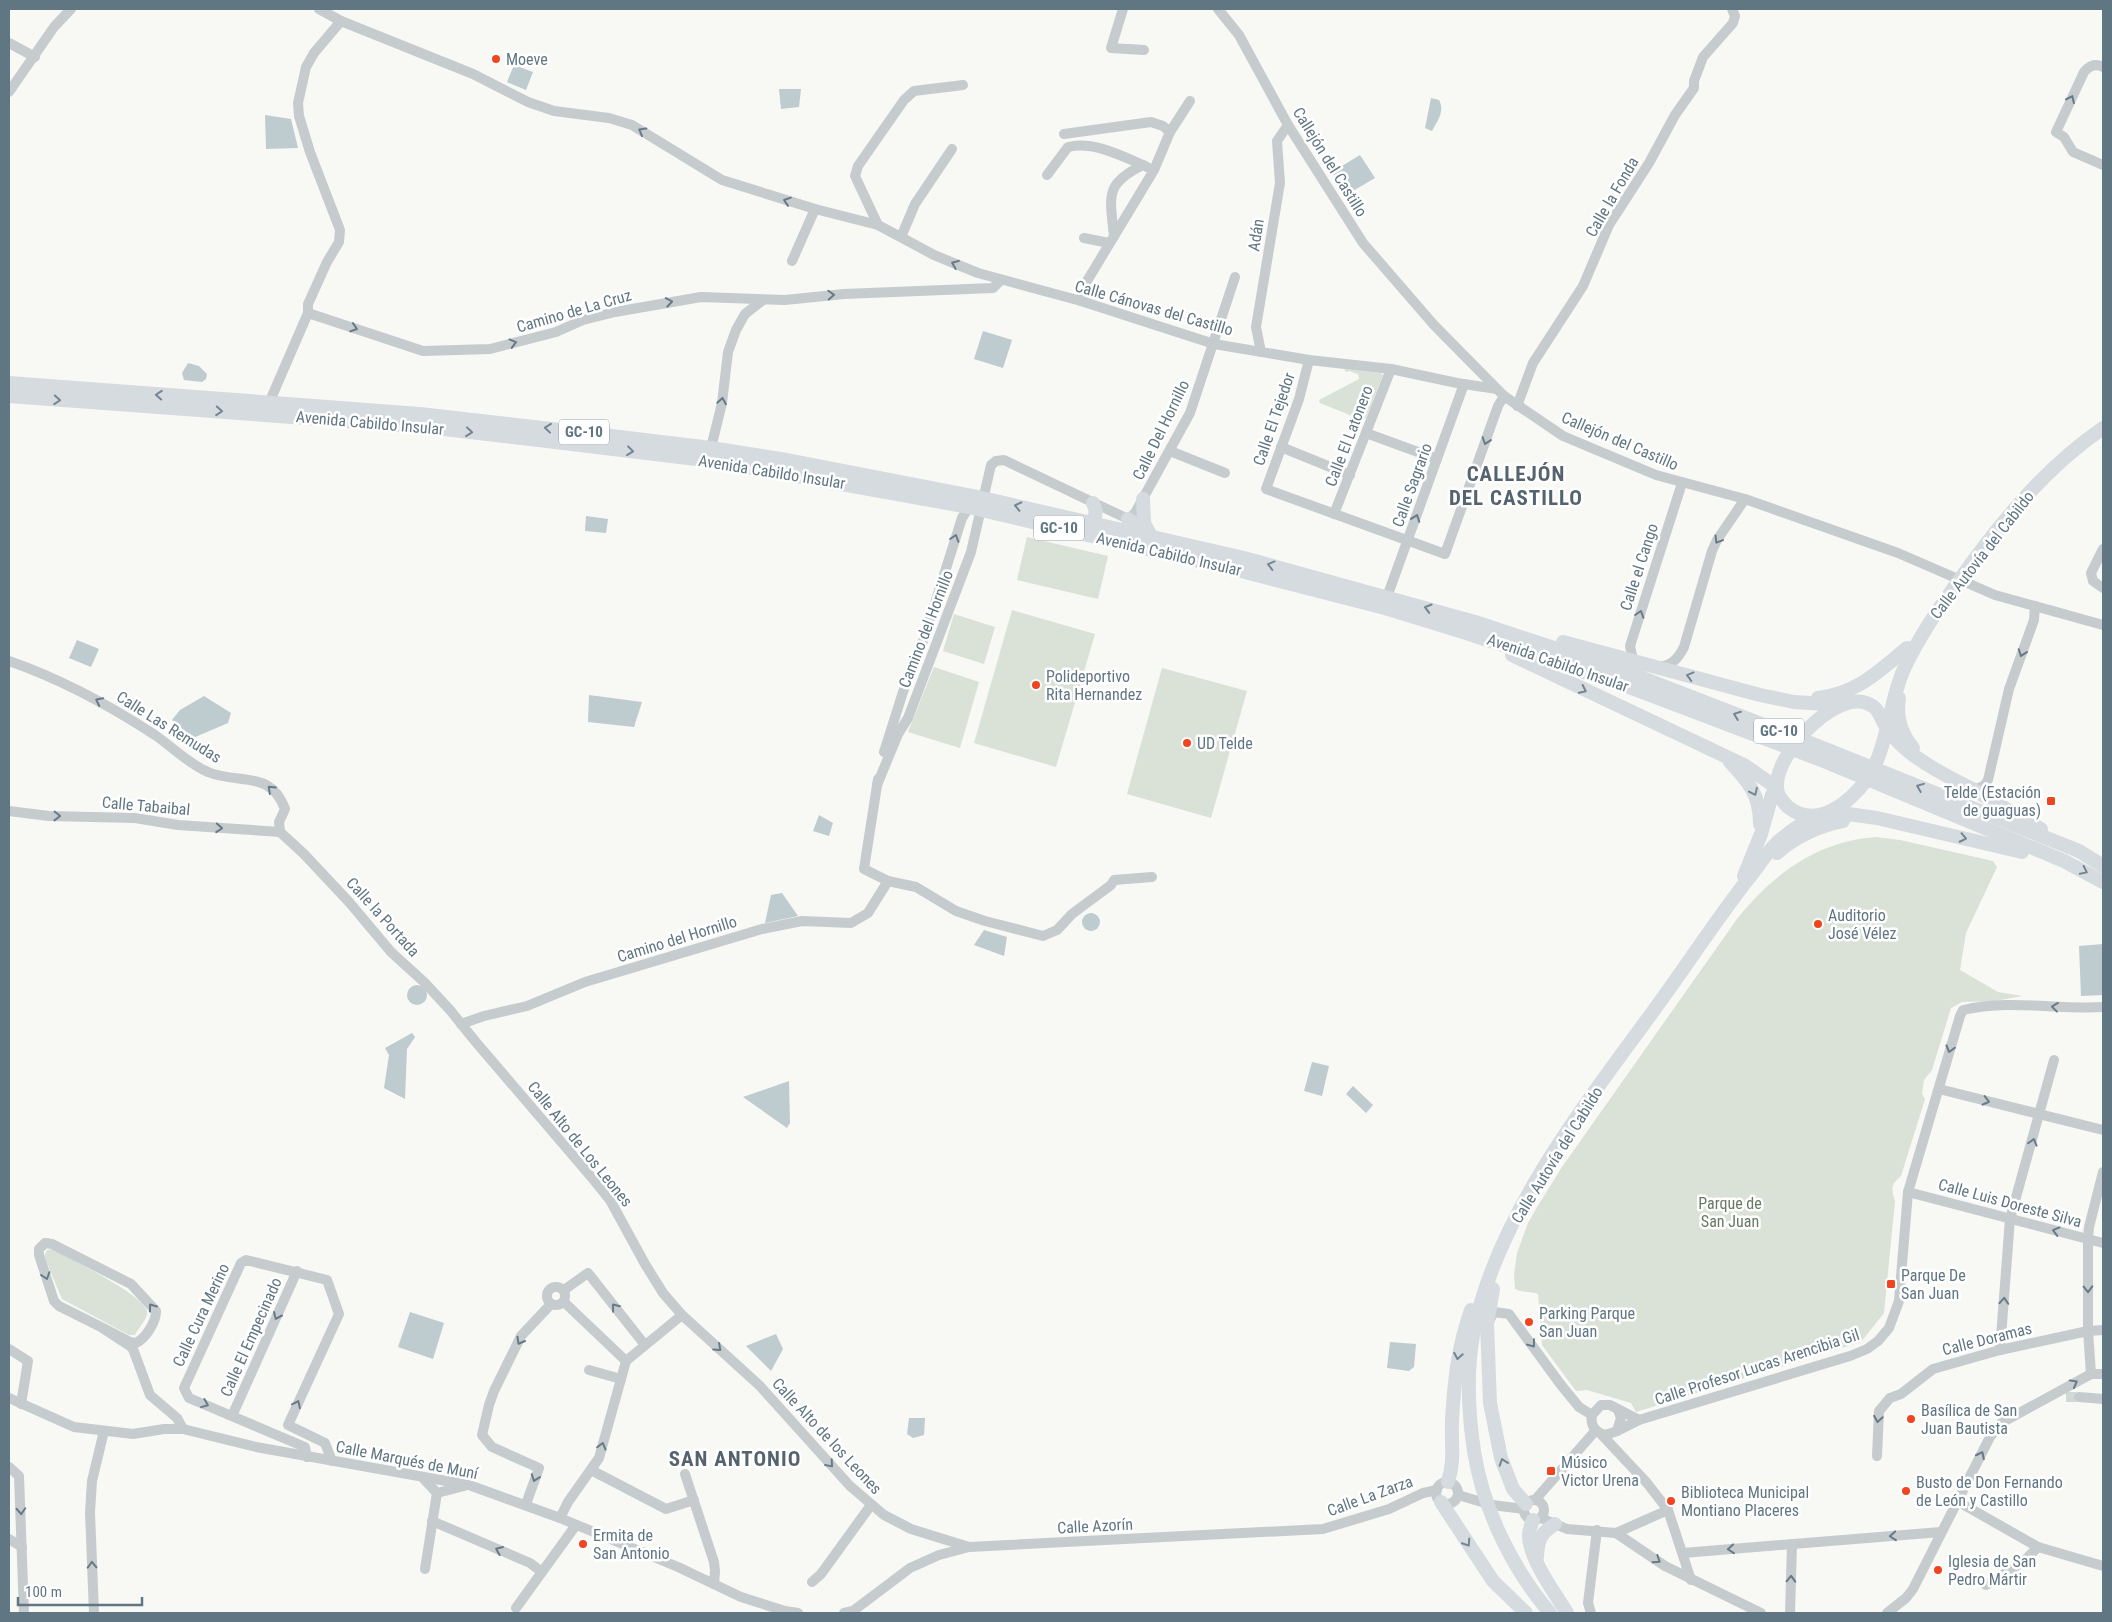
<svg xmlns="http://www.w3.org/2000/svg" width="2112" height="1622" font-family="'Roboto Condensed',sans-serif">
<rect width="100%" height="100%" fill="#f8f8f5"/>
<g fill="#dae1d6">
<polygon points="1344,369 1381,373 1383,375 1366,418 1362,420 1320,403 1319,400 1359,379 1358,374 1349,371 1346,372"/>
<polygon points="1027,537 1108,556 1098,599 1017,580"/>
<polygon points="1012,610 1095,634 1056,767 974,743"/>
<polygon points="954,614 995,627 984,664 943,651"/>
<polygon points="934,667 979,682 960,748 908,732"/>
<polygon points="1162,668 1247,691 1211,818 1127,794"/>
<path d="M1876 837 1900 840 1993 861 1997 867 1966 933 1960 970 1998 992 2022 996 1995 1001 1962 1002 1951 1008 1932 1070 1924 1080 1922 1094 1925 1099 1901 1176C1891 1184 1891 1189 1895 1201L1884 1313 1861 1342 1636 1412 1631 1403 1587 1390 1576 1391 1542 1345 1538 1294C1530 1291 1523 1293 1515 1289L1514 1275 1517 1253 1528 1223 1536 1209 1562 1167 1737 919C1772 875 1817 841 1876 837Z"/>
<path d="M53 1249C71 1260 141 1293 147 1311 149 1317 138 1329 135 1335H129L62 1299 44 1256 47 1250Z"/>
</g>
<g fill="#becbcf">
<polygon points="514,65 533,72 526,90 507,82"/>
<polygon points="779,89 801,89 799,107 781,109"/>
<path d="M1431 98 1439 100C1445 111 1438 120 1432 131L1425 128Z"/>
<polygon points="265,115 291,119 298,148 266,149"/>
<polygon points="1360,155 1375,178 1346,195 1332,172"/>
<polygon points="983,331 1012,340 1003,368 974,359"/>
<polygon points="188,363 199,366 207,374 206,379 202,382 184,380 182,373"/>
<polygon points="586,516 608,519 606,533 585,531"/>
<polygon points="77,640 99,649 91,667 69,658"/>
<polygon points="589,695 642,702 634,727 588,722"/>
<polygon points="204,696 231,713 228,723 193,738 172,720 180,710"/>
<polygon points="819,815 833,823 829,836 813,831"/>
<polygon points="782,893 798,916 765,923 771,895"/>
<circle cx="1091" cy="922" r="9"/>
<polygon points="984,930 1007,937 1004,956 974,945"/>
<polygon points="2103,944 2103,995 2081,996 2079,946"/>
<circle cx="417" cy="995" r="10"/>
<polygon points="412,1033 415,1037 407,1049 405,1099 384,1088 389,1055 385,1048"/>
<polygon points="1312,1062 1329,1066 1322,1096 1304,1091"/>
<polygon points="789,1081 790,1123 787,1128 743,1097"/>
<polygon points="1353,1086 1373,1105 1366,1113 1346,1094"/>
<polygon points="410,1312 444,1323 433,1359 398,1347"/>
<polygon points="776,1334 783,1349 771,1371 746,1346"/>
<polygon points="1390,1342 1416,1344 1414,1367 1409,1371 1387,1368"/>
<polygon points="909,1418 925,1418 924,1435 913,1438 907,1434"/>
</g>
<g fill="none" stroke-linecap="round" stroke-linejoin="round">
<polyline stroke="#d2d8d8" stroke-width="10" stroke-dasharray="10 5" stroke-linecap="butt" points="2066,1397 2079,1397"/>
<g stroke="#c6cbce" stroke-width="10">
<polyline points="319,9 341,21 473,74 528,102 554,111 609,118 632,125 722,180 815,209 878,225 934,255 978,273 1081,301 1214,344 1309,360 1391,369 1457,383 1497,389"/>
<polyline points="1123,9 1111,48 1144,50"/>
<polyline points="1218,9 1239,35 1288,125 1363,243 1434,325 1504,396 1563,436 1656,475 1745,499 1898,553 1995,595 2103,625"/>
<polyline points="9,43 35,57"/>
<path d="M2103 67C2095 63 2089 66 2084 72L2056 132 2064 137 2073 152 2103 165"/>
<polyline points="9,92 54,27 71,9"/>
<polyline points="1064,134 1151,122 1163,126 1170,132"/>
<path d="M1047 175 1068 147C1093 141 1120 155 1143 165"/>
<polyline points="878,225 855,176 858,166 904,100 914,91 963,85"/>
<path d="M1114 236C1110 196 1104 184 1143 165L1147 167"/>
<polyline points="901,237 915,204 952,149"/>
<polyline points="1084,238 1109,243"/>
<polyline points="792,261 815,209"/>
<polyline points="1081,301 1084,286 1154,170 1170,132 1190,101"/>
<polyline points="308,313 423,351 490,349 556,332 583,320 615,312 701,297 785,300 844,294 993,288 1001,280"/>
<polyline points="1261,352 1256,327 1280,183 1277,141 1288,125"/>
<polyline points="1309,360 1299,399 1266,489 1445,554 1498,406 1504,396"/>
<polyline points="269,403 308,313 308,304 327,262 339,242 340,230 310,152 299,116 298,103 306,67 314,53 341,21"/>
<polyline points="1517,406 1533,363 1583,286 1609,225 1649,163 1675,115 1694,88 1694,81 1703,57 1733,23 1735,16 1732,9"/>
<polyline points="1366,433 1437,459"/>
<polyline points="1281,447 1350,475"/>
<polyline points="711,448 722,403 728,352 736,330 745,314 763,300"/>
<polyline points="1170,451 1225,473"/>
<polyline points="1334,514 1391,369"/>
<polyline points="2103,549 2091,573 2093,581 2103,588"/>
<polyline points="1387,597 1464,384"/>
<polyline points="1633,660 1630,646 1682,483"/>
<path d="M9 661C61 679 109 705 155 735 171 746 190 765 208 772 239 785 270 769 285 809L279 822 280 832"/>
<path d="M1659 667C1672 665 1678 659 1684 647L1712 551 1717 540 1745 499"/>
<polyline points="884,752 903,692 922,644 962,518 969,507"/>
<polyline points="878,779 864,869 888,881 916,887 956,911 985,921 1043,936 1057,930 1072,914 1111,885 1114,880 1152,877"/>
<polyline points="877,785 898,734 908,718 971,552 991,465 996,461 1004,460 1128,519 1135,513 1190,413 1235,277"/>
<polyline points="1974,790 1984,786 1988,780 2009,689 2034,620 2035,606"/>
<polyline points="9,811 49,816 135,818 178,825 280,832"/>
<polyline points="280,832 304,854 349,902 391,952 424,982 450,1010 475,1041 593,1179 610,1200 645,1264 663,1293 682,1315 760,1386 850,1486 884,1515 911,1529 969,1547"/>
<polyline points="461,1024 484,1016 527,1006 585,982 762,929 802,921 851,923 868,913 888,881"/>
<polyline points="1939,1089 2103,1130"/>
<polyline points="1908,1192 2103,1243"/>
<circle cx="556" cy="1296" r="9"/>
<polyline points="564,1290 588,1273 645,1345"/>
<polyline points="564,1302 626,1361"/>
<polyline points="1489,1321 1494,1312 1509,1314 1561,1385 1579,1407 1592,1415"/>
<path d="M101 1327 130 1342 136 1343C146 1338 156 1322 156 1311L131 1284 52 1244 45 1243 39 1249V1255L54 1301 59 1306 101 1327 130 1346 133 1349 150 1395 177 1418 183 1429"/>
<polyline points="9,1349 28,1361 21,1404"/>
<polyline points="2000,1350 2010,1219 2054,1060"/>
<polyline points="589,1370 621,1379"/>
<polyline points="2091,1374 2088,1331 2088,1238 2089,1227 2103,1172"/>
<polyline points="2079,1397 2103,1399"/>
<polyline points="9,1398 74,1427 133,1434 164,1429 183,1429 256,1447 469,1485 560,1518 678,1567 741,1597 785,1611 798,1613"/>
<path d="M1618 1410 1621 1418 1617 1431 1606 1435C1595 1433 1590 1425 1592 1415L1601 1405H1610L1639 1420"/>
<polyline points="232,1416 297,1271"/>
<path d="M1617 1431 1639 1420 1850 1356 1867 1349 1878 1341 1889 1328 1899 1301 1908 1192 1960 1016 1963 1010C2010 999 2056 1010 2103 1007"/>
<polyline points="1601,1434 1647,1483 1668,1510 1691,1580"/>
<polyline points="1877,1456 1879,1411 1890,1398 1901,1394 1933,1369 2000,1350 2088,1331 2103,1330"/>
<polyline points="307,1457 305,1447 189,1398 184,1388 241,1263 246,1260 327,1280 339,1314 288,1425 325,1443 332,1461"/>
<polyline points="9,1467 19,1476 24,1613"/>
<polyline points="591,1470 666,1509 694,1500"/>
<polyline points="685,1474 714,1562 715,1571 714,1584"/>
<polyline points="422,1477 437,1493 464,1486"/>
<circle cx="1447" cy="1493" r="11"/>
<polyline points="1458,1495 1492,1505 1524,1509"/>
<circle cx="1534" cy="1510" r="10"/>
<polyline points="1535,1500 1596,1430"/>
<polyline points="1957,1501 2038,1547 2103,1566"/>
<polyline points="526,1504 539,1468 492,1447 482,1435 489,1405 494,1391 521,1336 551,1304"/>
<polyline points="560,1518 568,1502 599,1458 626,1361 682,1315"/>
<polyline points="1541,1518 1567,1529 1616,1533 1665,1566 1761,1613"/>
<polyline points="432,1521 530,1563 542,1572"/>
<polyline points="1616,1533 1668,1510"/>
<polyline points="9,1539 22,1547"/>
<polyline points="1683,1553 1941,1532"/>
<polyline points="425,1569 437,1493"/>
<polyline points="812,1582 821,1574 871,1505"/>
<polyline points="1986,1585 2023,1562 2038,1547"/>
<polyline points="516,1608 576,1525"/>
<polyline points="94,1613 90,1512 92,1481 104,1431"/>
<polyline points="844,1613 853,1611 910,1568 939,1555 969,1547 1323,1529 1389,1509 1423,1493 1437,1490"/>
<polyline points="1591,1613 1588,1603 1597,1530"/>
<polyline points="1790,1613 1792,1544"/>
<polyline points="1887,1613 1906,1598 1913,1589 1990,1437 2001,1423 2091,1374 2103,1374"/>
</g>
<g stroke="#d6dbdf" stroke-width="14">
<polyline points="9,383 420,414 578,432 711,448 787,460 973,496 1244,558 1475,622 1627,672 1828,750 2079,851 2103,866"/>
<polyline points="9,396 427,427 547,441 713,461 969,507 1241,571 1385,608 1460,631 1621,684 1824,761 2064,861 2103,882"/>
<polyline points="1143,499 1144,523 1151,536"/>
<polyline points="1128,519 1147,533"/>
<path d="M1087 522 1093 521C1097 513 1096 510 1093 503"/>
<polyline points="1563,642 1760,695 1794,702 1841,705"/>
<polyline points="1512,655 1744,765 1777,788 1772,795 1761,834 1744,876"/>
<path d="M1818 698C1858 693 1878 672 1907 648"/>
<path d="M1899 698C1896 717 1901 734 1913 748"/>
<path d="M1730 762C1749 782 1760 795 1760 824"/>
<polyline points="1825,815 1848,814 1877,818 2022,852"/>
<path d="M2041 829C2018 816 1996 803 1974 790 1951 778 1928 767 1908 751 1900 744 1891 736 1886 727 1879 715 1879 706 1863 702 1830 695 1774 756 1777 788 1777 795 1783 802 1788 807 1813 827 1841 809 1859 789 1888 758 1887 709 1903 671 1918 638 1939 608 1960 579 2001 522 2045 468 2103 428"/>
<path d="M1777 853C1795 837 1820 825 1843 821"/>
<polyline points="1493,1289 1487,1324 1490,1403 1501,1458 1513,1489 1526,1504"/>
<path d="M1448 1482C1455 1459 1451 1445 1452 1421 1454 1382 1458 1347 1471 1310"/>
<polyline points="1441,1502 1493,1581 1526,1613"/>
<path d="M1533 1520C1531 1525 1529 1530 1529 1535 1529 1559 1555 1593 1567 1613"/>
<path d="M1537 1557C1538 1539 1540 1534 1555 1524"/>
<path d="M1550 1613C1512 1568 1483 1509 1474 1451 1468 1411 1466 1370 1474 1330 1500 1206 1595 1093 1667 992 1694 954 1720 915 1748 879 1758 867 1766 853 1778 842 1789 832 1802 823 1816 816"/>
</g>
</g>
<defs><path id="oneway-chevron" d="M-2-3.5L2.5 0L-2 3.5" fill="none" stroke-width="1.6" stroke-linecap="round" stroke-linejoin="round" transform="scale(1.25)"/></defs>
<g stroke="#667a87">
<use href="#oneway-chevron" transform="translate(2071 99) rotate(-65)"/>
<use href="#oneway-chevron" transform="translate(642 131) rotate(-150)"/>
<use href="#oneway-chevron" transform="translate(787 201) rotate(-162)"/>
<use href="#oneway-chevron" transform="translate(955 264) rotate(-158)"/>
<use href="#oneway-chevron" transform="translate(831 295) rotate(-3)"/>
<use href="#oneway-chevron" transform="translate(669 302) rotate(-10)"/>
<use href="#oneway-chevron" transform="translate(354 328) rotate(18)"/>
<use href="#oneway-chevron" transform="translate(513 343) rotate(-15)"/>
<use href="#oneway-chevron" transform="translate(722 401) rotate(-81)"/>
<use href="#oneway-chevron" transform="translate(1486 441) rotate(109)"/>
<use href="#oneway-chevron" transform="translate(1416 518) rotate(-70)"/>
<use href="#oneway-chevron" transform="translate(955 538) rotate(-72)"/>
<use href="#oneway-chevron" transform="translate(1718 540) rotate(121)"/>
<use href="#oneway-chevron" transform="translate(1640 614) rotate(-72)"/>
<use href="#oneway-chevron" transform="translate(2022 653) rotate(110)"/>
<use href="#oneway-chevron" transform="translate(99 701) rotate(-153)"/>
<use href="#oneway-chevron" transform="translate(271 789) rotate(-137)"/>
<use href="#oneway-chevron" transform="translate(57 816) rotate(1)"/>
<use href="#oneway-chevron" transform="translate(219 828) rotate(4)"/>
<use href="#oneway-chevron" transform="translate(2055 1007) rotate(-173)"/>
<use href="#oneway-chevron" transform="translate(1950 1049) rotate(106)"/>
<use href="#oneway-chevron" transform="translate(1986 1101) rotate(14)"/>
<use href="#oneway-chevron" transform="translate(2033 1142) rotate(-74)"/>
<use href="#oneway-chevron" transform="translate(2056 1231) rotate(-165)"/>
<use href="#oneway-chevron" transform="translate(46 1276) rotate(72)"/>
<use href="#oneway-chevron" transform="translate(2088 1289) rotate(89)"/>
<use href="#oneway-chevron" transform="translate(2004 1301) rotate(-86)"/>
<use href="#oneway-chevron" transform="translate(152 1307) rotate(-126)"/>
<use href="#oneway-chevron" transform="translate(615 1307) rotate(-128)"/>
<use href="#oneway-chevron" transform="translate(277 1316) rotate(114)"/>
<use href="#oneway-chevron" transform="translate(520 1341) rotate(120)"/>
<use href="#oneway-chevron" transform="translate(1532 1344) rotate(53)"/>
<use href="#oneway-chevron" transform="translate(718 1348) rotate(42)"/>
<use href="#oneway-chevron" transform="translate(2074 1383) rotate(-29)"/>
<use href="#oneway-chevron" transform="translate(205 1404) rotate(22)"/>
<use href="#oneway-chevron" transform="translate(297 1404) rotate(-65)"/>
<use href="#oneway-chevron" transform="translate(1878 1419) rotate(99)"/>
<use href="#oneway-chevron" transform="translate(602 1446) rotate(-75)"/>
<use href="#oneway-chevron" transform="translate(1981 1455) rotate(-63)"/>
<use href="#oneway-chevron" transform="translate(830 1464) rotate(49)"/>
<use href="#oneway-chevron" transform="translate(535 1478) rotate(110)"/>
<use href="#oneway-chevron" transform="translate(21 1511) rotate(87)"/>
<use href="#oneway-chevron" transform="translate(1893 1536) rotate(175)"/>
<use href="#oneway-chevron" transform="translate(1731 1549) rotate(175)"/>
<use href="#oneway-chevron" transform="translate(499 1550) rotate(-157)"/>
<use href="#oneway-chevron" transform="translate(1657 1560) rotate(34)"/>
<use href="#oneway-chevron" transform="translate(92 1565) rotate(-92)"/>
<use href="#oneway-chevron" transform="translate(1791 1579) rotate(-88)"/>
</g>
<g stroke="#738591">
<use href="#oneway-chevron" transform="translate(159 395) rotate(-176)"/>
<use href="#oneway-chevron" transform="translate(57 400) rotate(4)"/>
<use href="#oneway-chevron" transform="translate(219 411) rotate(4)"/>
<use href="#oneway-chevron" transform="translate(548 428) rotate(-174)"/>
<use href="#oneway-chevron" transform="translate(469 432) rotate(6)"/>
<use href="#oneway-chevron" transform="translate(630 451) rotate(7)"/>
<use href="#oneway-chevron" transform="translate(1018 506) rotate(-167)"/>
<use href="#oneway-chevron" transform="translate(1271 565) rotate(-165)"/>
<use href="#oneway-chevron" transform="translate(1428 608) rotate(-164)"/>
<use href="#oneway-chevron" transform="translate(1690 676) rotate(-165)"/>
<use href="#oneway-chevron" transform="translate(1583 690) rotate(26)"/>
<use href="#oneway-chevron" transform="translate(1737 715) rotate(-159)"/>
<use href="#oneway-chevron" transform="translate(1920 787) rotate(-158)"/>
<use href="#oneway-chevron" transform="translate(1754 792) rotate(65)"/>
<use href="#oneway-chevron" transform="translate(1963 838) rotate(12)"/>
<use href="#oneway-chevron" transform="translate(2084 871) rotate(26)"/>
<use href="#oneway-chevron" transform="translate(1458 1356) rotate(100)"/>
<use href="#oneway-chevron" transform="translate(1503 1462) rotate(-109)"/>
<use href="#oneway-chevron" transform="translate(1467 1543) rotate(57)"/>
</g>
<g fill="#f0451e" stroke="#fff" stroke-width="2">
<circle cx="496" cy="59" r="5"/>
<circle cx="1036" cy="685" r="5"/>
<circle cx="1187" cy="743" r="5"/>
<rect x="2046" y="796" width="10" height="10" rx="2.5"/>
<circle cx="1818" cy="924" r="5"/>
<rect x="1886" y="1279" width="10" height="10" rx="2.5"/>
<circle cx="1529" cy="1322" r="5"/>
<circle cx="1911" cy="1419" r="5"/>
<rect x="1546" y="1466" width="10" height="10" rx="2.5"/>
<circle cx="1906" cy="1491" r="5"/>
<circle cx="1671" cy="1501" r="5"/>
<circle cx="583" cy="1544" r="5"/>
<circle cx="1938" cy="1570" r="5"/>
</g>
<g text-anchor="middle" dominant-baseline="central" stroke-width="5" stroke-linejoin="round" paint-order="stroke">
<g fill="#fff" stroke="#909fa8" stroke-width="1">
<rect x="559" y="419.5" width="50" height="25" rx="4"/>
<rect x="1034" y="515.5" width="50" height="25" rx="4"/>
<rect x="1754" y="718.5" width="50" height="25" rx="4"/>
</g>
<g font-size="15" font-weight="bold" fill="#617683">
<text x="584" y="432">GC-10</text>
<text x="1059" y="528">GC-10</text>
<text x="1779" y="731">GC-10</text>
</g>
<g font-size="16" fill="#617683" stroke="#fff" text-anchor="start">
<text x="506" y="59">Moeve</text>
<text x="1046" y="676">Polideportivo<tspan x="1046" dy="18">Rita Hernandez</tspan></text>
<text x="1197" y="743">UD Telde</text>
<text x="2041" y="792" text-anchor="end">Telde (Estación<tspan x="2041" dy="18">de guaguas)</tspan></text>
<text x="1828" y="915">Auditorio<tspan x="1828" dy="18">José Vélez</tspan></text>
<text x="1901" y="1275">Parque De<tspan x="1901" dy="18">San Juan</tspan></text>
<text x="1539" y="1313">Parking Parque<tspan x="1539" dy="18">San Juan</tspan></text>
<text x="1921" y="1410">Basílica de San<tspan x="1921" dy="18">Juan Bautista</tspan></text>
<text x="1561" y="1462">Músico<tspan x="1561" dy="18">Victor Urena</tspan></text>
<text x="1916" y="1482">Busto de Don Fernando<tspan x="1916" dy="18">de León y Castillo</tspan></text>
<text x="1681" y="1492">Biblioteca Municipal<tspan x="1681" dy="18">Montiano Placeres</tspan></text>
<text x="593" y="1535">Ermita de<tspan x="593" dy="18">San Antonio</tspan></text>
<text x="1948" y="1561">Iglesia de San<tspan x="1948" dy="18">Pedro Mártir</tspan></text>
</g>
<g font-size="16" fill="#617683" stroke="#fff">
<text transform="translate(1330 162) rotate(58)">Callejón del Castillo</text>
<text transform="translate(1612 197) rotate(-60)">Calle la Fonda</text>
<text transform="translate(1256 235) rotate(-81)">Adán</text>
<text transform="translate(1154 308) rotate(16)">Calle Cánovas del Castillo</text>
<text transform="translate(574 311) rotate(-16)">Camino de La Cruz</text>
<text transform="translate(1274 419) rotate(-71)">Calle El Tejedor</text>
<text transform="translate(370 423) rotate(5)">Avenida Cabildo Insular</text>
<text transform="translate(1161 430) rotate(-64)">Calle Del Hornillo</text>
<text transform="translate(1349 436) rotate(-69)">Calle El Latonero</text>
<text transform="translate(1620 441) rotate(23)">Callejón del Castillo</text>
<text transform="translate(772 472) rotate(9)">Avenida Cabildo Insular</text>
<text transform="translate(1412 485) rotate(-70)">Calle Sagrario</text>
<text transform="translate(1169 554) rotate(13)">Avenida Cabildo Insular</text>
<text transform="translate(1982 555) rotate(-52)">Calle Autovía del Cabildo</text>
<text transform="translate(1639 567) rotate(-72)">Calle el Cango</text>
<text transform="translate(926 629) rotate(-69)">Camino del Hornillo</text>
<text transform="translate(1558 663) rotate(19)">Avenida Cabildo Insular</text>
<text transform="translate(169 727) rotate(32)">Calle Las Remudas</text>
<text transform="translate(146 806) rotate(5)">Calle Tabaibal</text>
<text transform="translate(383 917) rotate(48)">Calle la Portada</text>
<text transform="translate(677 939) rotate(-17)">Camino del Hornillo</text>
<text transform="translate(580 1144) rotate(51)">Calle Alto de Los Leones</text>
<text transform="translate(1557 1155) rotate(-58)">Calle Autovía del Cabildo</text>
<text transform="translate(2010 1203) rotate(15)">Calle Luis Doreste Silva</text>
<text transform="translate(201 1315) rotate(-65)">Calle Cura Merino</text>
<text transform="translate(251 1337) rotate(-66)">Calle El Empecinado</text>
<text transform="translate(1987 1339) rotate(-14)">Calle Doramas</text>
<text transform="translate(1757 1367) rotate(-18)">Calle Profesor Lucas Arencibia Gil</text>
<text transform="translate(827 1436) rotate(47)">Calle Alto de los Leones</text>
<text transform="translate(407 1460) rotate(11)">Calle Marqués de Muní</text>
<text transform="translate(1370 1496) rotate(-20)">Calle La Zarza</text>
<text transform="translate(1095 1526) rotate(-3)">Calle Azorín</text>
</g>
<g font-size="16" fill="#667a61" stroke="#fff">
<text x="1730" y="1203">Parque de<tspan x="1730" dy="18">San Juan</tspan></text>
</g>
<g font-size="21" font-weight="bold" letter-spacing="1" fill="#54636d" stroke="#fff">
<text x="1516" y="474">CALLEJÓN<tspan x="1516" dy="24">DEL CASTILLO</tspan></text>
<text x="735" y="1459">SAN ANTONIO</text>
</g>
</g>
<rect width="2112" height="1622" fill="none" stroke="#617683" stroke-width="20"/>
<path d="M18 1597v8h124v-8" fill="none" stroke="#617683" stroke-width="2.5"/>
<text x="25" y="1597" font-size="15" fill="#617683" stroke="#ffffff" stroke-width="4" paint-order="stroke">100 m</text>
</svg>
